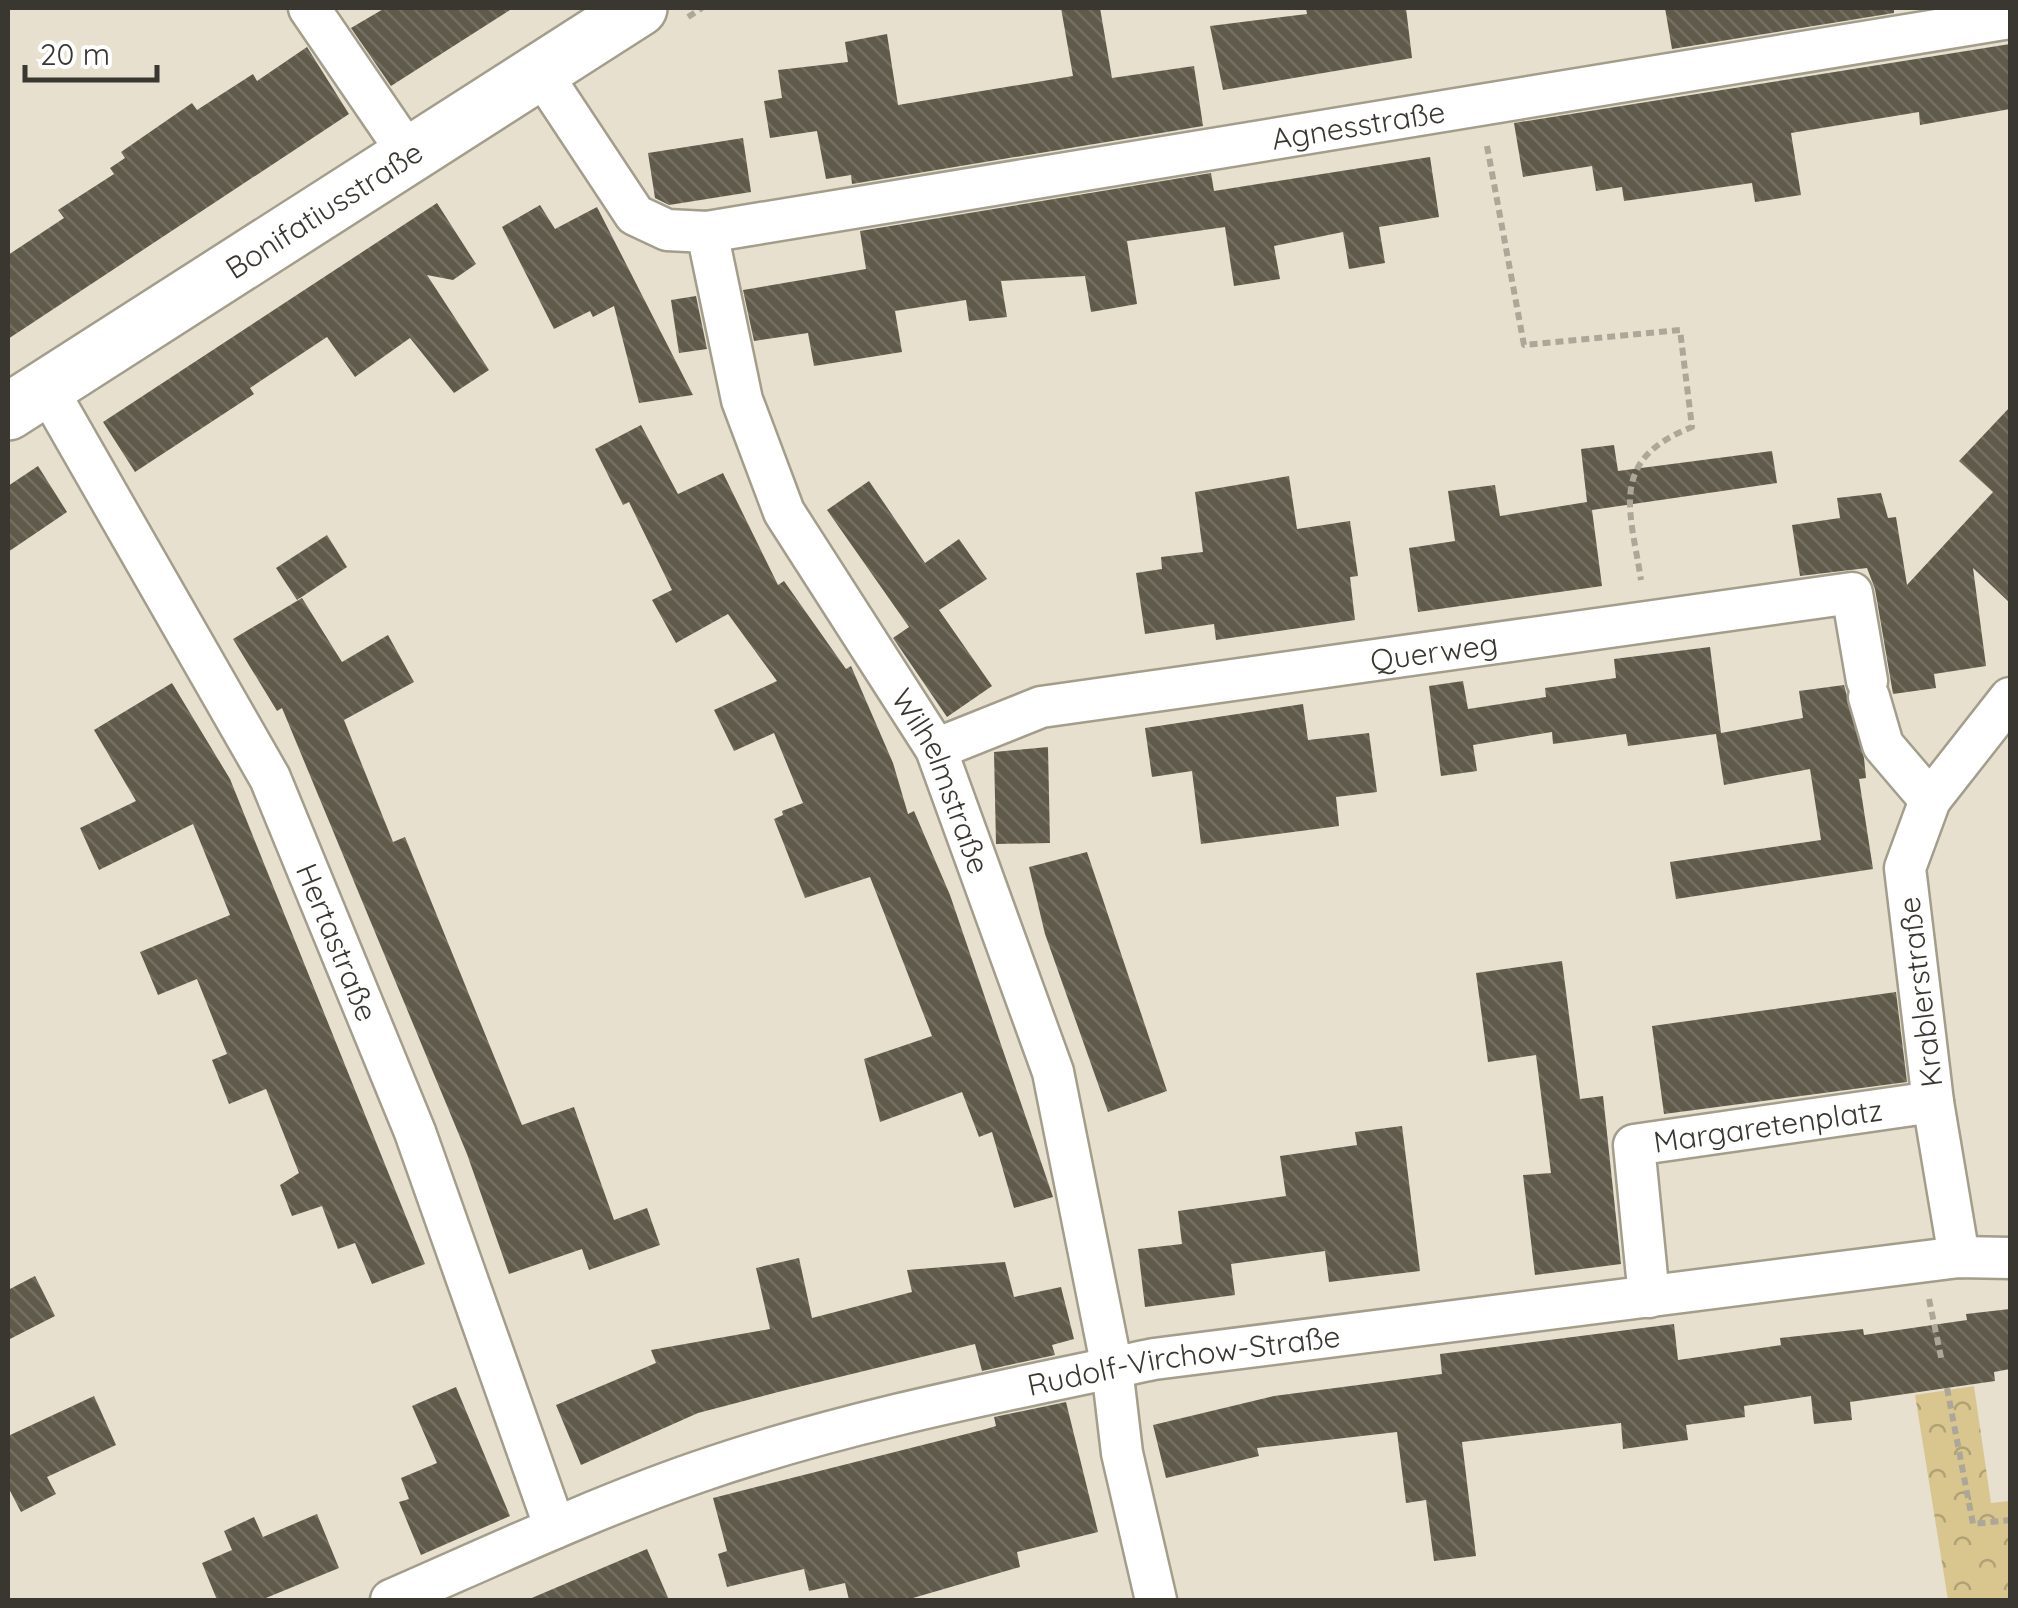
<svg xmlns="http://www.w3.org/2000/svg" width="2018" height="1608" font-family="Quicksand,sans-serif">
<defs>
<pattern id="park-crowns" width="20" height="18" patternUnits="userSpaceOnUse" patternTransform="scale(2.5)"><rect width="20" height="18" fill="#d9c68f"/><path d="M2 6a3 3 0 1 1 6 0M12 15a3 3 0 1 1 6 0" fill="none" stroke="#b1a275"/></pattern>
<pattern id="building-back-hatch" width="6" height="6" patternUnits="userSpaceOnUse" patternTransform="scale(2.5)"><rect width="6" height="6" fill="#5f5a4a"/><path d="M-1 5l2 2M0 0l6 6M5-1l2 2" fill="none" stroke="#736f62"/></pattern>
</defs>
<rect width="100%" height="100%" fill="#e7e0ce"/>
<polygon fill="url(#park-crowns)" points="1974,1386 1991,1503 2010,1501 2010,1600 1948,1600 1915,1395"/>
<g fill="url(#building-back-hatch)">
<polygon points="385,8 513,8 391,86 351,28"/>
<polygon points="1061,8 1100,8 1112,78 1194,66 1203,126 852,184 851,175 826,179 817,131 770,138 764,101 782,98 778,70 848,62 845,42 887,34 898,105 1073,76"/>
<polygon points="1306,8 1406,8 1412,58 1223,90 1210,26 1307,14"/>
<polygon points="1665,8 1894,8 1894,13 1672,49"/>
<polygon points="2010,44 2010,109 1920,125 1919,112 1791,133 1801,195 1755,202 1752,183 1624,201 1622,187 1596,191 1592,166 1523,177 1514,123"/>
<polygon points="307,47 349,114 8,339 8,255 64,218 58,210 114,174 110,168 125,158 121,152 192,103 197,110 253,74 257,81"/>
<polygon points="743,138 751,192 669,205 655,198 648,153"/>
<polygon points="1430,157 1439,217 1379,227 1385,263 1349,269 1343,232 1274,246 1280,279 1234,286 1225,227 1127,241 1137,304 1091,312 1085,276 1001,281 1007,317 969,321 966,300 895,311 902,352 814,366 808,333 754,341 743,290 866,269 860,231 1211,173 1214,191"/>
<polygon points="437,203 476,264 453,280 427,275 489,370 454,393 410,338 355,377 327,337 250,388 254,394 135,472 103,422"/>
<polygon points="540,205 555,229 597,207 693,395 639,403 614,306 593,317 590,311 554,329 502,227"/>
<polygon points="696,296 707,349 679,353 671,300"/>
<polygon points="2010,407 2010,603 1973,568 1986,666 1934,674 1936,688 1893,694 1875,589 1867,568 1800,576 1792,525 1840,518 1837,498 1881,493 1888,518 1896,517 1907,585 1993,492 1959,461"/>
<polygon points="641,425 678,494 723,473 778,585 784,581 846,669 851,666 893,763 908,814 914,811 950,895 1053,1197 1014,1208 992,1132 979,1137 962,1092 880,1122 864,1059 932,1036 870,877 805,898 774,819 783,815 782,811 803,803 774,733 734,751 714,710 777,681 728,614 676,643 652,600 672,590 629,502 623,505 595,449"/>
<polygon points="1614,445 1618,471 1772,451 1777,483 1592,510 1602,586 1418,612 1409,548 1455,541 1448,491 1495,485 1500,516 1587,502 1581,449"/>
<polygon points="38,466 67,512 8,552 8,486"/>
<polygon points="1289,476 1297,529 1350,521 1358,576 1350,577 1355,620 1216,640 1214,624 1145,634 1136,573 1162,569 1161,557 1203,552 1195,492"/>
<polygon points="869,481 925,563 959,539 987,579 939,610 992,686 947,717 893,638 909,627 827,510"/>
<polygon points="327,535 347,567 297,600 276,568"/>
<polygon points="302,598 342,662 388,635 414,682 344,720 393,842 405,837 522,1125 574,1107 614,1220 647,1208 660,1245 589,1270 582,1249 509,1274 467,1154 282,708 277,711 233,639"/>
<polygon points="1710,647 1721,733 1803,718 1799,691 1844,685 1864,758 1866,778 1859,779 1873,869 1676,899 1670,862 1821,840 1810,769 1724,785 1716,734 1628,746 1626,734 1553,744 1552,732 1473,745 1477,771 1441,776 1429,686 1463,681 1468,709 1546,697 1545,688 1616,678 1614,659"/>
<polygon points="172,683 230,779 425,1264 372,1284 355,1243 338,1249 322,1206 292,1216 280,1185 299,1173 266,1089 229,1104 212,1060 227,1054 197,979 158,995 140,952 230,915 193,824 99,870 80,828 136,801 94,730"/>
<polygon points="1303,704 1308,740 1369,733 1377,792 1336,797 1339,826 1201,844 1192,771 1152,777 1145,728"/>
<polygon points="1048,747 1050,843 996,844 994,752"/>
<polygon points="1087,852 1167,1091 1108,1112 1045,934 1029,867"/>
<polygon points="1562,961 1580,1099 1603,1096 1621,1264 1535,1275 1523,1175 1551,1173 1536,1055 1488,1062 1476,973"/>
<polygon points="1896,992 1907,1082 1664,1114 1652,1026"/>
<polygon points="1402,1126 1420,1271 1329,1282 1325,1251 1231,1264 1235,1295 1145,1307 1138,1249 1182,1244 1178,1211 1286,1196 1280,1156 1357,1145 1355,1132"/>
<polygon points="799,1258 812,1318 912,1292 907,1270 1005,1262 1014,1297 1061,1287 1074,1339 1052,1345 1055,1355 982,1371 975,1344 782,1391 698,1413 581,1465 556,1405 656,1363 651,1350 770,1329 756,1268"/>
<polygon points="35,1276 55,1316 8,1340 8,1290"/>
<polygon points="2010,1309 2010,1369 1994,1372 1995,1381 1850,1402 1852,1420 1814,1424 1811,1396 1744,1406 1745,1417 1686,1425 1688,1440 1623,1449 1621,1423 1462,1442 1476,1556 1434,1561 1426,1500 1406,1503 1397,1432 1257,1448 1259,1456 1166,1478 1153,1425 1274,1396 1442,1374 1440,1354 1674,1324 1678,1360 1781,1345 1780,1338 1863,1329 1864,1335 1967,1320 1966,1314"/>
<polygon points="456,1387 510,1516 421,1555 399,1502 409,1499 401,1478 437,1463 412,1406"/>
<polygon points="94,1396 116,1445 47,1477 56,1494 21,1512 8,1487 8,1436"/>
<polygon points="1066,1402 1098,1532 1017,1552 1020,1567 906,1600 849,1600 845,1583 809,1591 804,1569 727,1587 718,1554 727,1551 713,1498 986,1429 996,1426 994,1417"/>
<polygon points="317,1514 339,1568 261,1600 217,1600 202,1563 232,1550 224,1531 254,1517 263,1537"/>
<polygon points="647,1549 669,1600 527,1600"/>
</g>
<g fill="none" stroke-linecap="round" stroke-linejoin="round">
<g stroke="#a39d8b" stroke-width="45">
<g id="street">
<polyline points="309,8 410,156"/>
<path id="s1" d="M541 73 635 215 667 230 707 232 742 400 784 512 936 749 1053 1072 1112 1368 1122 1453 1156 1600"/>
<path id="s2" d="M707 232 2010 18"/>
<path id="s3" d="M46 387 270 778 415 1132 555 1528"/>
<polyline points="1869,697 1883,745 1930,800"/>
<path id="s4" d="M936 749 1041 707 1852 593 1867 681"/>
<polyline points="1959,1257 1933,1102 1905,868 1930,800 2010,698"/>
<path id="s5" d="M1649 1297 1634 1145 1933 1102"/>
<path id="s6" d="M391 1600C492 1556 594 1508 698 1472 845 1421 1002 1391 1154 1359L1959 1257 2010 1258"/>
</g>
</g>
<g stroke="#a39d8b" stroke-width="60">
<g id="secondary">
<path id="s7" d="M8 412 639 8"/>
</g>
</g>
<g stroke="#aca799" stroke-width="6" stroke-dasharray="8 5" stroke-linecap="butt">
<polyline points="688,17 702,8"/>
<path d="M1487 146 1524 345 1680 330 1692 427C1608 460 1630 509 1641 580"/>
<polyline points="1929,1299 1942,1362"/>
<polyline points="1947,1388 1973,1524 2010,1520"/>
</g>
<use href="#street" stroke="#fff" stroke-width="40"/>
<use href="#secondary" stroke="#fff" stroke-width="55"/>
</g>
<g text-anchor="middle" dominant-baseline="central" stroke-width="10" stroke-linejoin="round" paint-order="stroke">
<g font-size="30" fill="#393730" stroke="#fff">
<text stroke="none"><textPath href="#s2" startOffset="660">Agnesstraße</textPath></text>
<text stroke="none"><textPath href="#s7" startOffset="375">Bonifatiusstraße</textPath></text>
<text stroke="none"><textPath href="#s4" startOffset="510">Querweg</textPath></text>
<text stroke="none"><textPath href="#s1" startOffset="850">Wilhelmstraße</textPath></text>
<text stroke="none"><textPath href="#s3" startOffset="628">Hertastraße</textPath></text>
<text transform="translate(1920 992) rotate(-97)">Krablerstraße</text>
<text stroke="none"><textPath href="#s5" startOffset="288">Margaretenplatz</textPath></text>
<text stroke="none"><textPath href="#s6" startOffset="832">Rudolf-Virchow-Straße</textPath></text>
</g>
</g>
<rect width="2018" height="1608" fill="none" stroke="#393730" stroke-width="20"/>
<path d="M25 65v15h132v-15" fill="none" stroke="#393730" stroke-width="5"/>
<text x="40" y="65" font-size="30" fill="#393730" stroke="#ffffff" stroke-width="8" paint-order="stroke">20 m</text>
</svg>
